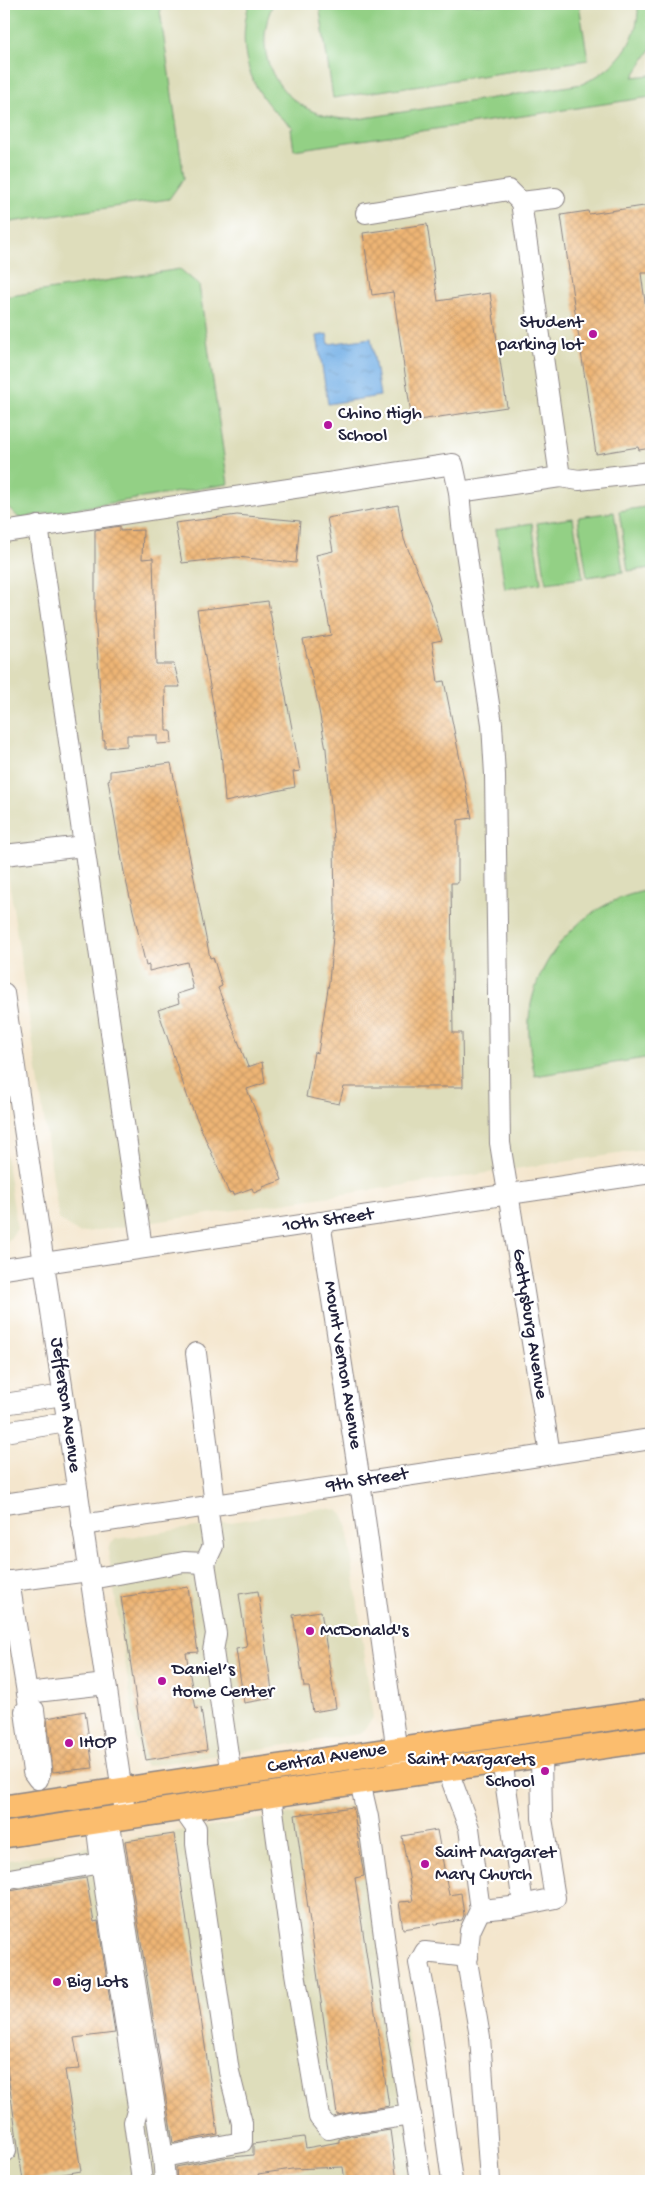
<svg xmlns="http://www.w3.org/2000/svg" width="655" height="2185" font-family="'Gochi Hand',sans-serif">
<defs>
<pattern id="water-ripples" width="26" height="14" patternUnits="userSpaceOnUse" patternTransform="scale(1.25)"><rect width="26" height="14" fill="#76b1e7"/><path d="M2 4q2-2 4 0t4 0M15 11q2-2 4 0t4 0" fill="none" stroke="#6090bc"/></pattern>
<pattern id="building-cross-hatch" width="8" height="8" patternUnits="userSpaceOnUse" patternTransform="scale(1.25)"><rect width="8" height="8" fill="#eeb575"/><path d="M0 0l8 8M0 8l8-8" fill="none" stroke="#cc9b66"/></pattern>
</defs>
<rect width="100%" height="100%" fill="#fff"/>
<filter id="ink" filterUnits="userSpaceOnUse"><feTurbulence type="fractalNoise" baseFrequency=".02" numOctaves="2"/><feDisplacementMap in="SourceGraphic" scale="10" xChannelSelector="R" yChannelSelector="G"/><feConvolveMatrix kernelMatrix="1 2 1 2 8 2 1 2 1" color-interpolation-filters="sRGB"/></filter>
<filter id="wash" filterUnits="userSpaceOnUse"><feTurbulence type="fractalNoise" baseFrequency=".0096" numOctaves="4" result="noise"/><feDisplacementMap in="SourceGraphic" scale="20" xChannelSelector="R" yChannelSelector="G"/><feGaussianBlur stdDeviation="1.12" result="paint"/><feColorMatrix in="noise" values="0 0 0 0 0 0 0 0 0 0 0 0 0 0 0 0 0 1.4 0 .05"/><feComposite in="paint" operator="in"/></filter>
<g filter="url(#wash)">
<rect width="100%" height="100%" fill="#f4e6cd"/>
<g fill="#deddbb">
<polygon points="4,4 651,4 651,1149 79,1233 59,1220 4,847"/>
<polygon points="4,1142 17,1229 4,1246"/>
<polygon points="324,1508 338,1510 344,1516 347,1523 373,1718 360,1734 146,1766 140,1760 108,1550 110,1543 116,1539"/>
<polygon points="372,1802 429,2181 4,2181 4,1861 75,1850 105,1842"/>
</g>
<g fill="#93d085" stroke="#5a7960">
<polygon points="4,4 159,4 184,178 169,199 4,223"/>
<path d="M249 4H273C245 66 293 123 358 119L582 84C615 69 640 42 638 4H651V49L633 77 651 75V97L294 150 291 129 294 128C252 99 235 53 249 4Z"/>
<polygon points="319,4 579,4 588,60 333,98"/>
<polygon points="180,269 199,285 228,484 19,518 4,503 4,297"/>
<polygon points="651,506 651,568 628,571 619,511"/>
<polygon points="614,512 623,572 587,577 578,517"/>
<polygon points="573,518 583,578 546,583 537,523"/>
<polygon points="532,523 541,583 505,589 496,529"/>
<path d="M651 890V1057L535 1076C530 1052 526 1028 531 1004 543 946 593 898 651 890Z"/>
</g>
<polygon fill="url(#water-ripples)" stroke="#4c6a91" points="327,334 329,344 371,338 380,396 328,404 317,336"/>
<g id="blocks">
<g fill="url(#building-cross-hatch)">
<polygon points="651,205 651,273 641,273 651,344 651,448 639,450 638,447 596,454 561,215 588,211 589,214"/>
<polygon points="427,224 438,301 490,293 507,407 412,421 393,292 372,295 363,233"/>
<polygon points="398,505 404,539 430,603 442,640 432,642 438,682 444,681 472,818 458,820 458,883 451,883 453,1033 462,1033 463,1087 344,1087 339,1104 306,1097 314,1052 318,1053 329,982 335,913 334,840 326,749 316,694 303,640 331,635 316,555 333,551 327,518"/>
<polygon points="237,515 300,521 296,563 237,557 182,563 175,523"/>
<polygon points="120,526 120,531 143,530 142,559 153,558 156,664 174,664 180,687 165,687 166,731 171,731 172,743 157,744 157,735 127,735 127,746 105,748 105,740 103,741 95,614 95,530"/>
<polygon points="268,601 300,771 293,772 295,787 225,802 221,751 197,610"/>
<polygon points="171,763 210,958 213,957 222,986 218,988 248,1067 262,1062 265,1083 247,1089 282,1180 263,1187 263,1189 254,1193 252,1188 233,1195 232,1192 229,1193 189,1101 158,1010 179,1003 177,994 193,989 187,962 149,971 149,965 146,966 124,872 108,780 110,779 110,771"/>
<polygon points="188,1587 198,1652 186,1653 196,1709 201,1708 207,1750 146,1760 140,1728 121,1597"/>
<polygon points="258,1591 273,1698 244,1703 236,1649 247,1647 239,1594"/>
<polygon points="321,1611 336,1708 313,1712 309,1687 304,1687 293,1615"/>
<polygon points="85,1711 93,1768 53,1772 47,1718"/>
<polygon points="353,1807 364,1876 355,1878 389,2106 337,2115 295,1815"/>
<polygon points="437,1830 449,1895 461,1893 464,1915 462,1920 403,1929 399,1902 413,1901 402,1836"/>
<polygon points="174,1834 218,2134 173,2143 125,1841"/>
<polygon points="86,1878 94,1922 98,1921 115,2033 74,2038 80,2069 65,2070 81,2171 23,2181 4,2047 4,1892"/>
<polygon points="390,2130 397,2181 345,2181 343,2167 292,2169 258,2174 259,2177 232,2181 177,2181 176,2167 222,2158 253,2155 253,2144 304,2137 306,2148 339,2142 339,2139 352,2136"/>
</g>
</g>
</g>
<g filter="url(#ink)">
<use href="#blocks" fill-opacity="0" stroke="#8b8484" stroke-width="1"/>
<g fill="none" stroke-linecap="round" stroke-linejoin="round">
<g stroke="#8b8484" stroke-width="22">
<g id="minor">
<polyline points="555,198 521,202 560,477 579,480 651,472"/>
<polyline points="366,213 509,190 521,202"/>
<polyline points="459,492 560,477"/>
<polyline points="38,526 142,1248"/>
<polyline points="4,532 453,464 459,492 462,525 492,724 495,775 500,1143 550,1454"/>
<polyline points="4,855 84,846"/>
<polyline points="4,993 124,1805"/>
<polyline points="320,1222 360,1482 400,1775"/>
<polyline points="4,1269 651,1173"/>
<polyline points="196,1353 215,1505"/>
<polyline points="4,1404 63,1395"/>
<polyline points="4,1432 67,1422"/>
<polyline points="4,1504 78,1493"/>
<polyline points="207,1506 213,1546 205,1563 216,1634 213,1651 231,1775"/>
<polyline points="82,1525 651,1439"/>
<polyline points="91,1579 184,1562 205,1563"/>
<polyline points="9,1581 27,1693 106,1684"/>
<polyline points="4,1582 89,1571"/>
<polyline points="27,1693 29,1707 34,1710 41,1770 38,1779 33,1772 25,1711 29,1707"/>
<polyline points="502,1760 523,1904"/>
<polyline points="447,1768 469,1828 480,1910 470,1931 467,1961 480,2037 490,2181"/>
<polyline points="360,1782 368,1817 397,2032 421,2181"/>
<polyline points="271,1796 295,1973 319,2117 329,2129 350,2124 411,2115"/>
<polyline points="109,1819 163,2157"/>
<polyline points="101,1863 138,2107 134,2122 142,2181"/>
<polyline points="4,1880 101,1863 96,1821"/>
<polyline points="480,1910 512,1907 555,1898 542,1818 541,1755"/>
<polyline points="4,2135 6,2151 4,2151"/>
<polyline points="165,2181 163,2157 242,2142 242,2123 229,2072 196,1844 196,1828 182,1808"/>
<polyline points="452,2181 430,2019 419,1963 425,1952 468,1957"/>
</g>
</g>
<g stroke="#8b8484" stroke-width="28">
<g id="major">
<polyline points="4,1808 651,1712"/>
<polyline points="4,1835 400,1775 651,1739"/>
</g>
</g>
<use href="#minor" stroke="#fff" stroke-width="20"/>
<use href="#major" stroke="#fbbd6e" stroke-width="25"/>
</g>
</g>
<g fill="#b5179e" stroke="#fff" stroke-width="2">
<circle cx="593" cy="334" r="5"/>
<circle cx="328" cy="425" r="5"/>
<circle cx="310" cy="1631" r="5"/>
<circle cx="162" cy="1681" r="5"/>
<circle cx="69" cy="1743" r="5"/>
<circle cx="545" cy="1771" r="5"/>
<circle cx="425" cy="1864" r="5"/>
<circle cx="57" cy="1982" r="5"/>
</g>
<g text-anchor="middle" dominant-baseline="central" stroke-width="4.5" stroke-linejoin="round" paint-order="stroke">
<g font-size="19" fill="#22223b" stroke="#fff" text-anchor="start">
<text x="583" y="323" text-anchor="end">Student<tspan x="583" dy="22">parking lot</tspan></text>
<text x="338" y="414">Chino High<tspan x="338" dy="22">School</tspan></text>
<text x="320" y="1631">McDonald's</text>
<text x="172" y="1670">Daniel’s<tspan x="172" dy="22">Home Center</tspan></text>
<text x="79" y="1743">IHOP</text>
<text x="535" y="1760" text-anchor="end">Saint Margarets<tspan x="535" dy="22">School</tspan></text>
<text x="435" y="1853">Saint Margaret<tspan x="435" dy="22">Mary Church</tspan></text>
<text x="67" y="1982">Big Lots</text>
</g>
<g font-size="19" fill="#22223b" stroke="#fff">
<text transform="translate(328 1221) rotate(-8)">10th Street</text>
<text transform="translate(529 1324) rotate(81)">Gettysburg Avenue</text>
<text transform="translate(342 1365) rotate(81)">Mount Vernon Avenue</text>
<text transform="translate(65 1405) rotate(82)">Jefferson Avenue</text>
<text transform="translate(367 1481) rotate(-9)">9th Street</text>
<text transform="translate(327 1759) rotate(-9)">Central Avenue</text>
</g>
</g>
<rect width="655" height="2185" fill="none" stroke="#fff" stroke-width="20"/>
</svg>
